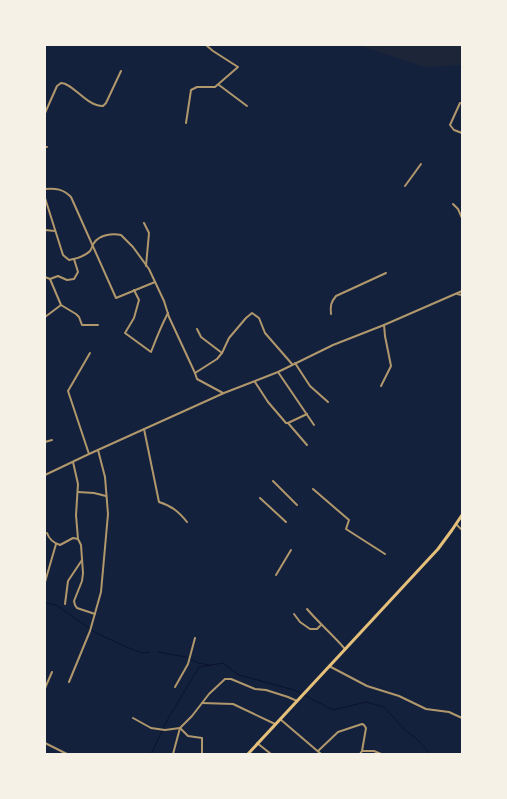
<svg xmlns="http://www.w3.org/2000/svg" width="507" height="799" font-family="'Fira Sans Condensed',sans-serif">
<rect width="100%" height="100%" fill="#14213d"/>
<polygon fill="#1d2539" points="358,45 462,45 462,65 425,67"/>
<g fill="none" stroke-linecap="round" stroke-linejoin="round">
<g stroke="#0b132b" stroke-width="1">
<polyline points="45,603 56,605 96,633 129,648 143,653 149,652"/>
<polyline points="158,652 186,657 198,663 209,665"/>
<polyline points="304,695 333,710 366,702 384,707 405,730 418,740 430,754"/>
<path d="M163 728C174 707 187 688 199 667L223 663 239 675 294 690 302 694"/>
<polyline points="151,754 162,731"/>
</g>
<polyline stroke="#b1986c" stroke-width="1" points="461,45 462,45"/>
<g stroke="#b1986c" stroke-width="2">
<polyline points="219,85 247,106"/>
<polyline points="460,103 450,125 454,130 462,133"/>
<path d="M45 113 57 86 61 83C73 83 86 106 103 106L106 103 121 71"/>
<polyline points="186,123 191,90 197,87 215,87 238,67 213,51 206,45"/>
<polyline points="45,147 47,147"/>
<polyline points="405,186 421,164"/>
<path d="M45 189C56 188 63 189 71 197L116 298 155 282"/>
<path d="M45 198 63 255 69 260C75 259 85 256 90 251 92 249 92 245 94 243 99 235 112 233 121 235L133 247 149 269 164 301 169 317 195 373 197 379 223 393"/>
<polyline points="453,204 458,209 462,218"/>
<polyline points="144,223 149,233 146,266"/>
<polyline points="45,230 55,231"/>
<polyline points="45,277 50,279 58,276 67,280 74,279 78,272 74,259"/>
<polyline points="50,279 61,305"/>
<path d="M134 290 139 300 134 318 125 333 151 352C156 339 161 326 168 313"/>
<polyline points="457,294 462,295"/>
<path d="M331 314C330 306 331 302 336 296L386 273"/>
<polyline points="45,317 61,305 76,314 79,317 82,325 98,325"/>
<polyline points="197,329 201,337 222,353"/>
<polyline points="295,363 310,386 328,402"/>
<polyline points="278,372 314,425"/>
<polyline points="195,373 217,359 222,353 229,338 246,318 252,313 259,318 265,333 292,364"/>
<polyline points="255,382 268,402 286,423 288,423 307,414"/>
<polyline points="381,386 391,366 385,336 384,325"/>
<polyline points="288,423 307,445"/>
<path d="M144 429 159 502C172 506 179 512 187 522"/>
<polyline points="45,442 52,440"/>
<polyline points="89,454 68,391 90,353"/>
<polyline points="73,462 78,484 76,515 78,539 81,545 83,573 82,581 74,601 75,605 77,608 95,614"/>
<polyline points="45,475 89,454 224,393 278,372 333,345 384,325 462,291"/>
<polyline points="273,481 297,505"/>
<polyline points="313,489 349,520 346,529 385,554"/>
<polyline points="78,492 94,493 106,496"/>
<polyline points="260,498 286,522"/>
<polyline points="456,524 462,530"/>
<path d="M47 533C49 539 54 543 60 545L73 538 78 539"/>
<polyline points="276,575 291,550"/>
<polyline points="45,582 56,544"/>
<polyline points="65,604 68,581 82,560"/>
<path d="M307 609C319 623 333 635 345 649"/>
<polyline points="294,614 300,622 310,629 317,629 321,625"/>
<polyline points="329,666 367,686 399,696 426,709 449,712 462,718"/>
<polyline points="69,682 90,631 101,592 108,514 105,477 98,450"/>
<polyline points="175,687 188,664 195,638"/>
<polyline points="45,688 52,672"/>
<polyline points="202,703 233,704 275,724"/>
<polyline points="133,718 151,728 165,730 180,728 188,736 202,738 202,754"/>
<polyline points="280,719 321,754"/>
<polyline points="45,743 67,754"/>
<polyline points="257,743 271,754"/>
<polyline points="318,751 338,732 362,724 364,725 366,728 362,751 360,754"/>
<polyline points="362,751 374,751 381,754"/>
<polyline points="173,754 180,728 192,716 209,694 225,679 231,679 255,689 266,690 288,697 297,701"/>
</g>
<polyline stroke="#e5c07b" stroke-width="3" points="248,754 438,549 452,530 462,515"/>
</g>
<rect width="507" height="799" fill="none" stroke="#f6f1e7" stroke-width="92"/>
</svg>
